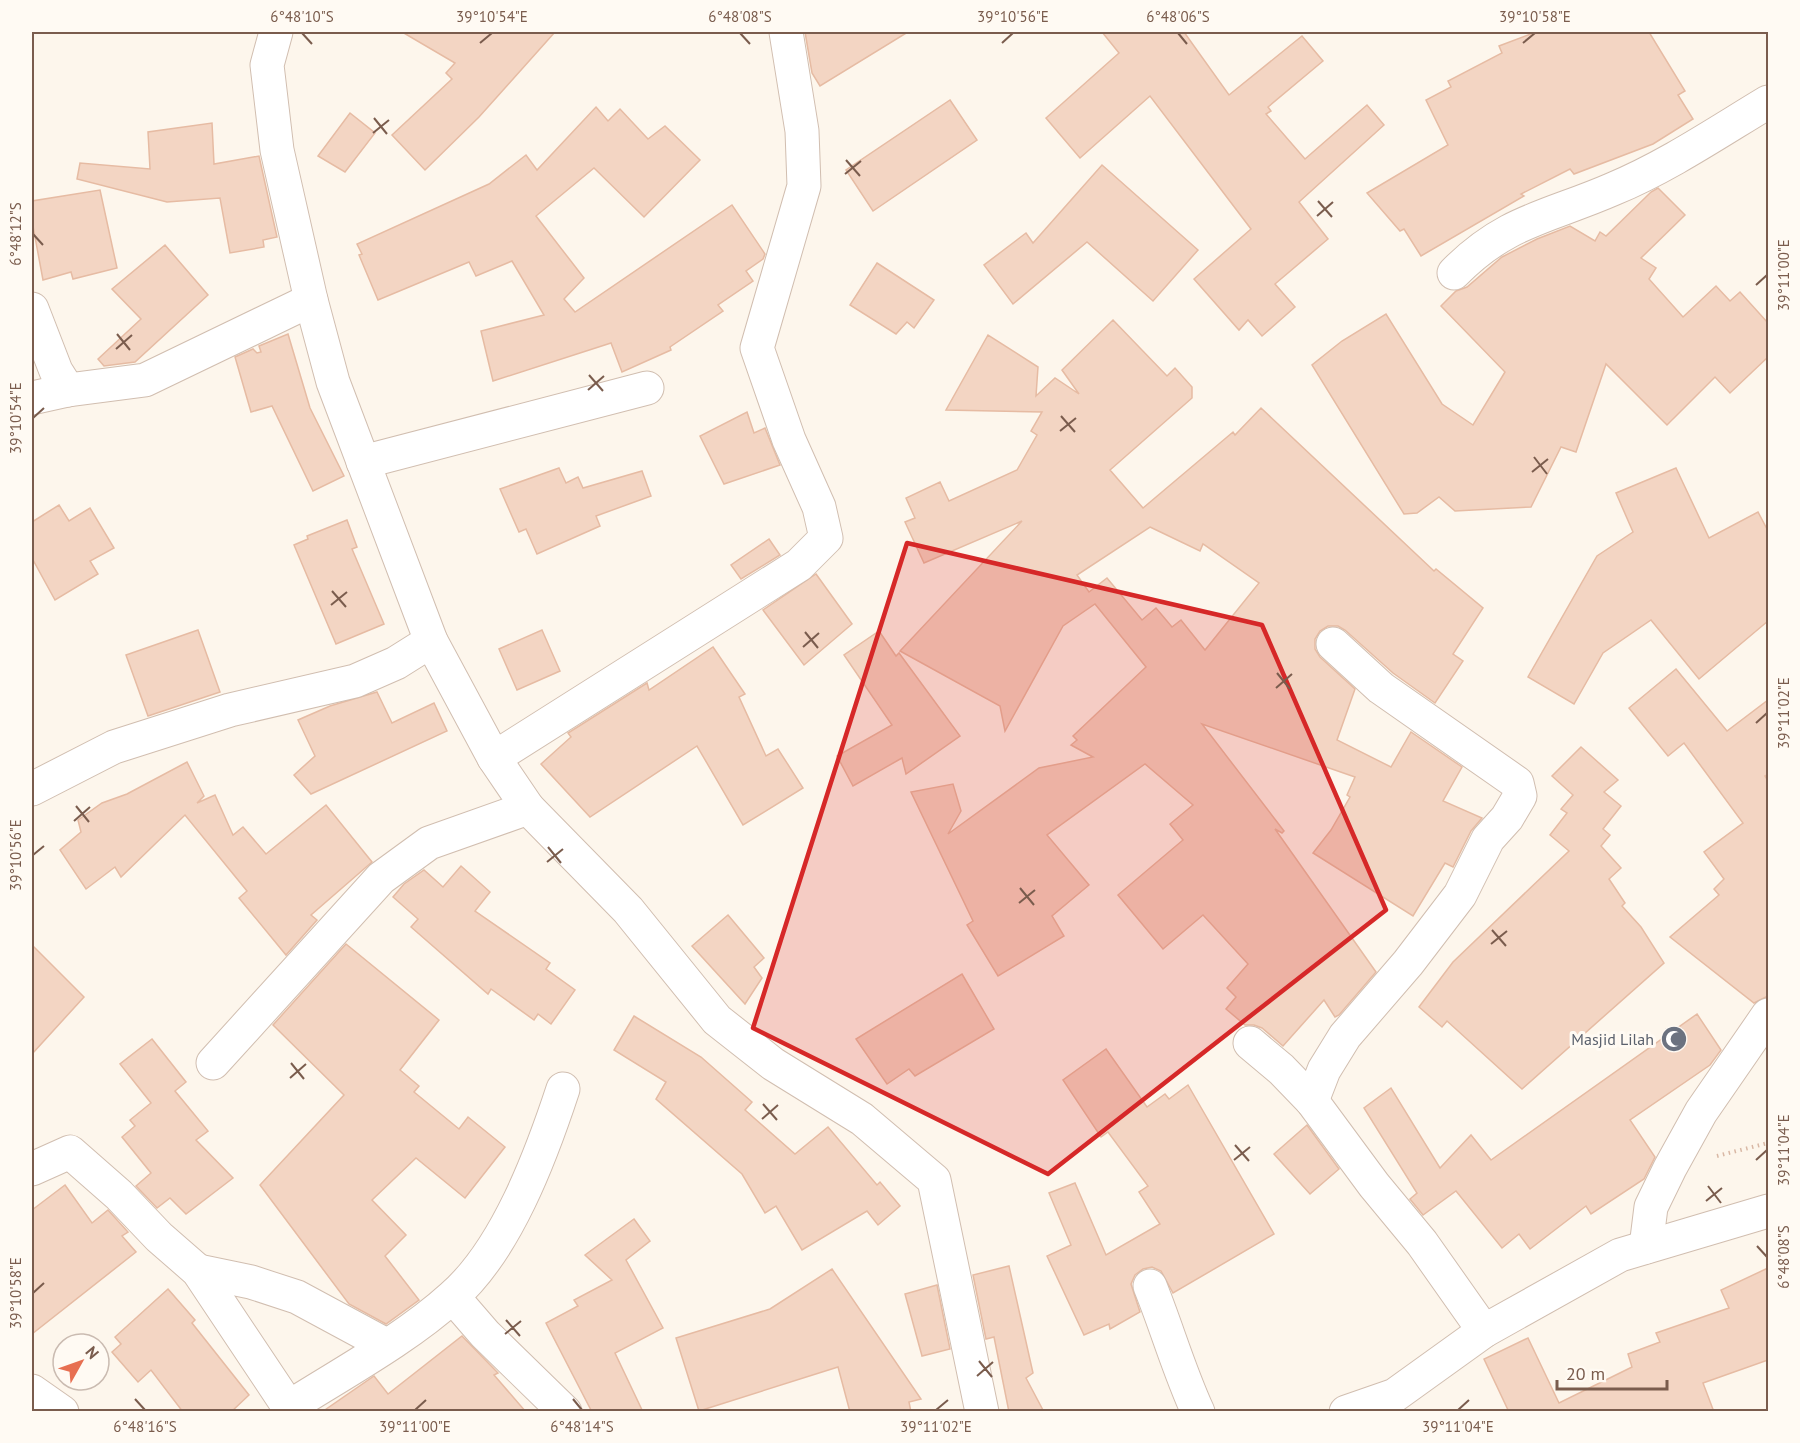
<svg xmlns="http://www.w3.org/2000/svg" width="1800" height="1443" font-family="'PT Sans',sans-serif">
<rect width="100%" height="100%" fill="#fdf6ec"/>
<g fill="#f3d5c3" stroke="#e6bba3" stroke-width="1.5" fill-rule="evenodd">
<polygon points="402,32 555,32 479,117 425,170 392,135 452,79 446,73 455,63"/>
<polygon points="805,32 908,32 820,86 812,73"/>
<polygon points="1102,32 1184,32 1229,95 1302,36 1323,61 1268,107 1271,111 1266,114 1305,159 1367,105 1384,125 1299,202 1328,239 1275,284 1295,307 1262,336 1248,320 1239,330 1194,279 1251,229 1150,96 1080,158 1046,118 1119,53"/>
<polygon points="1536,32 1649,32 1685,91 1678,95 1693,119 1653,144 1574,174 1570,169 1521,194 1524,196 1421,256 1404,229 1400,231 1367,193 1448,145 1426,100 1451,87 1448,81 1502,53 1499,46"/>
<polygon points="950,100 977,140 873,211 846,170"/>
<polygon points="596,107 608,121 620,109 648,139 665,126 700,160 644,217 594,168 536,216 584,278 564,299 575,312 732,205 765,254 763,259 746,271 753,281 718,305 723,311 670,347 671,350 622,372 611,343 493,381 481,331 544,315 512,261 476,276 469,262 378,300 359,255 362,254 357,244 489,184 526,155 537,170"/>
<polygon points="350,113 375,133 345,172 318,156"/>
<polygon points="212,123 214,164 259,156 277,237 263,240 264,247 230,253 220,198 167,202 77,179 80,163 150,169 148,132"/>
<polygon points="1102,165 1198,250 1153,301 1087,242 1013,304 984,265 1026,233 1033,243"/>
<polygon points="1658,188 1685,215 1641,258 1656,268 1649,279 1683,317 1716,286 1730,301 1740,292 1768,323 1768,357 1730,393 1715,377 1667,425 1606,364 1576,452 1561,447 1531,507 1455,511 1439,497 1417,513 1404,514 1312,365 1342,341 1386,314 1442,404 1473,425 1505,372 1441,306 1456,291 1467,287 1502,257 1537,239 1570,226 1595,241 1600,232 1606,236 1651,192"/>
<polygon points="100,190 117,268 73,279 71,272 43,280 32,221 32,201"/>
<polygon points="165,245 208,295 135,362 104,366 98,359 141,319 112,289"/>
<polygon points="877,263 934,300 914,328 907,322 896,334 850,305"/>
<path d="M1113 320 1167 376 1175 368 1192 387V398L1110 470 1143 508 1233 432 1235 435 1261 408 1434 571 1436 569 1483 608 1453 654 1463 661 1435 703 1393 673 1345 630 1338 626H1328L1320 631 1315 639V649L1320 657 1355 689 1337 740 1391 767 1411 732 1462 767 1443 801 1482 818 1471 831 1453 867 1445 863 1413 916 1313 853 1331 830 1350 797 1347 795 1355 777 1202 724 1284 831 1282 833 1275 829 1376 972 1339 1015 1335 1017 1324 1000 1283 1046 1262 1028 1254 1025H1245L1226 1009 1236 997 1227 988 1248 964 1203 915 1163 949 1118 895 1183 840 1170 824 1193 805 1145 764 1047 835 1089 885 1052 916 1064 936 998 976 967 925 973 921 911 792 953 784 961 811 948 834 1039 768 1093 757 1071 745 1077 740 1073 736 1146 667 1095 604 1063 626 1005 731 1000 706 900 651 1022 521 924 563 905 522 915 518 906 498 940 482 949 501 1017 470 1037 435 1031 431 1042 412 946 410 988 335 1038 367 1036 396 1055 378 1079 394 1062 370ZM1150 527 1200 551 1203 544 1259 583 1205 650 1181 620 1172 627 1156 608 1142 620 1107 578 1089 592 1077 575Z"/>
<polygon points="288,334 310,408 344,476 313,491 272,406 251,412 235,357 253,349 257,353 261,352 259,346"/>
<polygon points="747,412 754,433 765,428 780,465 724,484 700,436"/>
<polygon points="559,468 566,483 578,477 583,488 642,471 651,496 596,516 600,526 537,554 526,529 519,532 500,489"/>
<polygon points="1676,468 1709,538 1758,512 1768,531 1768,621 1699,679 1651,620 1603,653 1574,704 1528,677 1597,556 1633,532 1616,493"/>
<polygon points="59,505 69,521 90,508 114,548 90,561 98,574 55,600 32,558 32,522"/>
<polygon points="347,520 357,547 352,549 384,624 336,644 294,545 308,539 307,536"/>
<polygon points="769,539 780,555 741,579 731,565"/>
<polygon points="816,574 852,624 804,665 763,610"/>
<polygon points="198,630 220,692 148,716 126,655"/>
<polygon points="542,630 560,671 517,690 499,649"/>
<polygon points="879,631 896,656 899,653 960,736 906,774 902,758 853,786 837,756 892,725 844,655"/>
<polygon points="713,647 745,694 739,697 766,756 778,749 803,788 743,825 697,746 590,817 541,764 571,737 568,733 647,683 649,690"/>
<polygon points="1676,669 1727,731 1768,700 1768,774 1765,776 1768,781 1768,996 1754,1003 1670,937 1719,895 1714,889 1724,879 1704,852 1743,823 1684,743 1668,756 1629,708"/>
<polygon points="377,692 392,723 434,703 447,731 311,794 294,775 315,756 298,720 330,706"/>
<polygon points="1581,747 1618,780 1604,792 1621,806 1603,829 1610,835 1601,846 1621,868 1609,879 1625,903 1622,906 1641,927 1664,963 1522,1089 1447,1021 1442,1027 1419,1007 1453,962 1569,851 1550,835 1567,813 1561,809 1573,795 1552,776"/>
<polygon points="187,762 204,796 197,803 215,795 233,835 243,827 266,854 326,805 372,862 311,915 317,920 286,955 239,898 247,891 185,815 121,877 115,867 86,889 60,850 81,832 78,820 102,803 127,794"/>
<polygon points="461,866 490,892 475,911 550,963 546,969 575,990 551,1024 538,1014 534,1020 491,989 488,994 411,927 418,919 393,897 404,884 424,870 443,887"/>
<polygon points="728,915 764,958 754,967 762,978 745,1004 692,946"/>
<polygon points="346,944 439,1020 400,1070 419,1086 414,1092 459,1129 468,1117 505,1147 465,1198 416,1158 372,1200 406,1235 385,1256 419,1300 386,1324 349,1304 260,1185 344,1095 273,1025"/>
<polygon points="32,945 84,997 32,1054"/>
<polygon points="962,974 994,1029 915,1076 909,1069 887,1084 856,1039"/>
<polygon points="1697,1014 1721,1050 1710,1065 1630,1120 1655,1157 1644,1179 1591,1214 1586,1206 1530,1249 1519,1234 1502,1248 1456,1191 1423,1215 1410,1199 1417,1193 1364,1108 1391,1088 1440,1168 1471,1135 1491,1160"/>
<polygon points="634,1016 701,1057 752,1102 745,1110 795,1154 828,1127 877,1185 880,1182 900,1206 878,1225 867,1211 802,1250 776,1206 765,1213 742,1174 656,1099 666,1082 614,1050"/>
<polygon points="152,1039 186,1082 175,1091 208,1131 196,1140 233,1178 186,1214 170,1198 157,1208 136,1186 151,1173 122,1137 135,1126 130,1120 151,1103 120,1064"/>
<polygon points="1106,1049 1147,1107 1165,1094 1169,1099 1188,1085 1274,1234 1173,1293 1161,1271 1152,1267 1143,1269 1135,1275 1131,1284 1140,1312 1110,1329 1109,1324 1084,1335 1047,1256 1071,1245 1049,1193 1075,1183 1106,1255 1160,1224 1139,1192 1148,1186 1108,1132 1101,1137 1063,1080"/>
<polygon points="1307,1125 1339,1169 1310,1194 1274,1154"/>
<polygon points="65,1185 92,1223 108,1210 128,1232 122,1236 136,1252 32,1334 32,1210"/>
<polygon points="634,1219 650,1241 626,1260 663,1328 615,1353 643,1412 592,1412 546,1323 578,1306 574,1300 612,1280 585,1255"/>
<polygon points="1009,1266 1033,1373 1026,1378 1044,1412 1009,1412 994,1337 986,1339 973,1275"/>
<polygon points="1768,1268 1768,1360 1703,1383 1714,1412 1509,1412 1484,1359 1528,1338 1559,1403 1632,1367 1628,1354 1660,1342 1656,1333 1729,1308 1721,1290"/>
<polygon points="832,1269 921,1399 909,1402 911,1412 850,1412 838,1367 699,1411 676,1338 770,1309"/>
<polygon points="937,1285 950,1349 922,1356 905,1294"/>
<polygon points="168,1289 195,1320 192,1323 249,1395 231,1412 183,1412 151,1370 138,1382 112,1352 121,1344 115,1337"/>
<polygon points="462,1336 498,1373 494,1375 526,1412 322,1412 374,1376 388,1394"/>
</g>
<g fill="none" stroke-linecap="round" stroke-linejoin="round">
<g stroke="#d1beb0" stroke-width="35">
<g id="street">
<polyline points="276,32 267,65 277,150 311,300 333,382 431,641 494,758 528,808 628,910 717,1020 773,1064 862,1119 934,1180 982,1412"/>
<path d="M1454 273C1506 220 1549 217 1613 189 1668 166 1718 132 1768 102"/>
<polyline points="32,309 56,371 68,390"/>
<polyline points="32,398 68,390 145,380 311,300"/>
<polyline points="363,462 647,388"/>
<polyline points="494,758 799,565 826,538 819,507 789,440 757,348 804,186 802,131 786,32"/>
<polyline points="32,789 114,747 230,710 355,681 396,663 431,641"/>
<polyline points="1250,1043 1281,1069 1312,1101 1374,1185 1422,1243 1484,1331"/>
<polyline points="213,1063 381,878 429,843 528,808"/>
<polyline points="1312,1101 1324,1070 1345,1036 1408,963 1460,895 1488,839 1507,818 1520,796 1517,783 1381,688 1333,644"/>
<polyline points="32,1169 70,1152 119,1195 159,1237 198,1271 292,1412"/>
<polyline points="1646,1247 1651,1207 1670,1168 1701,1112 1768,1015"/>
<polyline points="198,1271 251,1282 297,1297 386,1345"/>
<path d="M1150 1286C1167 1328 1179 1371 1198 1412"/>
<polyline points="453,1297 485,1334 565,1412"/>
<polyline points="32,1391 62,1412"/>
<path d="M289 1407C341 1374 407 1338 452 1297 506 1250 541 1156 563 1089"/>
<polyline points="1346,1412 1395,1395 1484,1331 1620,1255 1768,1211"/>
</g>
</g>
<polyline stroke="#d9b8a5" stroke-width="4" stroke-dasharray="1.5 4.5" stroke-linecap="butt" points="1717,1156 1768,1143"/>
<use href="#street" stroke="#fff" stroke-width="33"/>
</g>
<path fill="#d62828" fill-opacity="0.2" stroke="#d62828" stroke-width="4.5" stroke-linejoin="round" d="M907 543 1262 625 1386 910 1048 1174 753 1028Z"/>
<path fill="none" stroke="#7a5c4d" stroke-width="2" d="M302 33 312 44M740 33 750 44M1178 33 1187 44M480 43 492 33M1002 43 1013 33M1523 43 1535 33M374 118 387 134M373 133 389 120M846 160 860 176M845 174 861 161M1318 201 1332 217M1317 216 1333 202M33 234 43 245M1756 285 1767 275M117 334 130 350M116 349 132 335M589 375 603 391M588 390 604 376M1061 416 1075 432M33 418 44 408M1060 431 1076 418M1534 457 1547 474M1532 472 1548 459M332 591 346 607M331 605 347 592M805 632 818 648M803 647 819 633M1277 673 1290 689M1276 688 1292 674M1756 723 1767 713M76 806 89 822M74 821 90 807M548 847 561 863M33 855 44 846M547 862 563 849M1020 888 1034 905M1019 903 1035 890M1492 930 1506 946M1491 944 1507 931M291 1063 304 1079M290 1078 306 1064M763 1104 777 1120M762 1119 778 1105M1235 1145 1249 1161M1234 1160 1250 1147M1756 1160 1767 1150M1708 1186 1721 1203M1706 1201 1722 1188M1757 1246 1767 1257M33 1293 44 1283M506 1320 520 1336M505 1334 521 1321M979 1361 992 1377M977 1376 993 1362M135 1399 145 1410M573 1399 582 1410M415 1410 426 1400M936 1410 948 1400M1458 1410 1469 1400"/>
<defs>
<g id="mosque-disc" transform="scale(1.35)"><circle r="9.5" fill="#6b7280" stroke="#fffaf3"/><path d="M3.5-4.9A6 6 0 1 0 3.5 4.9A5 5 0 1 1 3.5-4.9Z" fill="#fff"/></g>
</defs>
<g fill-rule="evenodd">
<use href="#mosque-disc" x="1674" y="1039"/>
</g>
<g text-anchor="middle" dominant-baseline="central" stroke-width="6" stroke-linejoin="round" paint-order="stroke">
<g font-size="16" fill="#5b616d" stroke="#fffaf3" text-anchor="end">
<text x="1654" y="1039">Masjid Lilah</text>
</g>
</g>
<rect width="1800" height="1443" fill="none" stroke="#fffaf3" stroke-width="66"/>
<g transform="translate(81 1362) rotate(50)"><circle r="28" fill="#fffaf3" stroke="#cabbb1" stroke-width="1.5"/>
<path d="M0-4.5L10 22L0 15L-10 22Z" fill="#e76f51"/>
<text y="-9" font-size="16" font-weight="bold" text-anchor="middle" fill="#7a5c4d">N</text>
</g>
<path d="M1557 1380v9h110v-9" fill="none" stroke="#7a5c4d" stroke-width="3"/>
<text x="1566" y="1380" font-size="18" fill="#7a5c4d" stroke="#fffaf3" stroke-width="4.5" paint-order="stroke">20 m</text>
<rect x="33" y="33" width="1734" height="1377" fill="none" stroke="#7a5c4d" stroke-width="2"/>
<g font-size="15" text-anchor="middle" fill="#7a5c4d">
<text x="302" y="22">6°48'10"S</text>
<text x="492" y="22">39°10'54"E</text>
<text x="740" y="22">6°48'08"S</text>
<text x="1013" y="22">39°10'56"E</text>
<text x="1178" y="22">6°48'06"S</text>
<text x="1535" y="22">39°10'58"E</text>
<text transform="translate(16 234) rotate(-90)" y="5">6°48'12"S</text>
<text transform="translate(1784 275) rotate(-90)" y="5">39°11'00"E</text>
<text transform="translate(16 418) rotate(-90)" y="5">39°10'54"E</text>
<text transform="translate(1784 713) rotate(-90)" y="5">39°11'02"E</text>
<text transform="translate(16 855) rotate(-90)" y="5">39°10'56"E</text>
<text transform="translate(1784 1150) rotate(-90)" y="5">39°11'04"E</text>
<text transform="translate(1784 1257) rotate(-90)" y="5">6°48'08"S</text>
<text transform="translate(16 1293) rotate(-90)" y="5">39°10'58"E</text>
<text x="145" y="1432">6°48'16"S</text>
<text x="415" y="1432">39°11'00"E</text>
<text x="582" y="1432">6°48'14"S</text>
<text x="936" y="1432">39°11'02"E</text>
<text x="1458" y="1432">39°11'04"E</text>
</g>
</svg>
